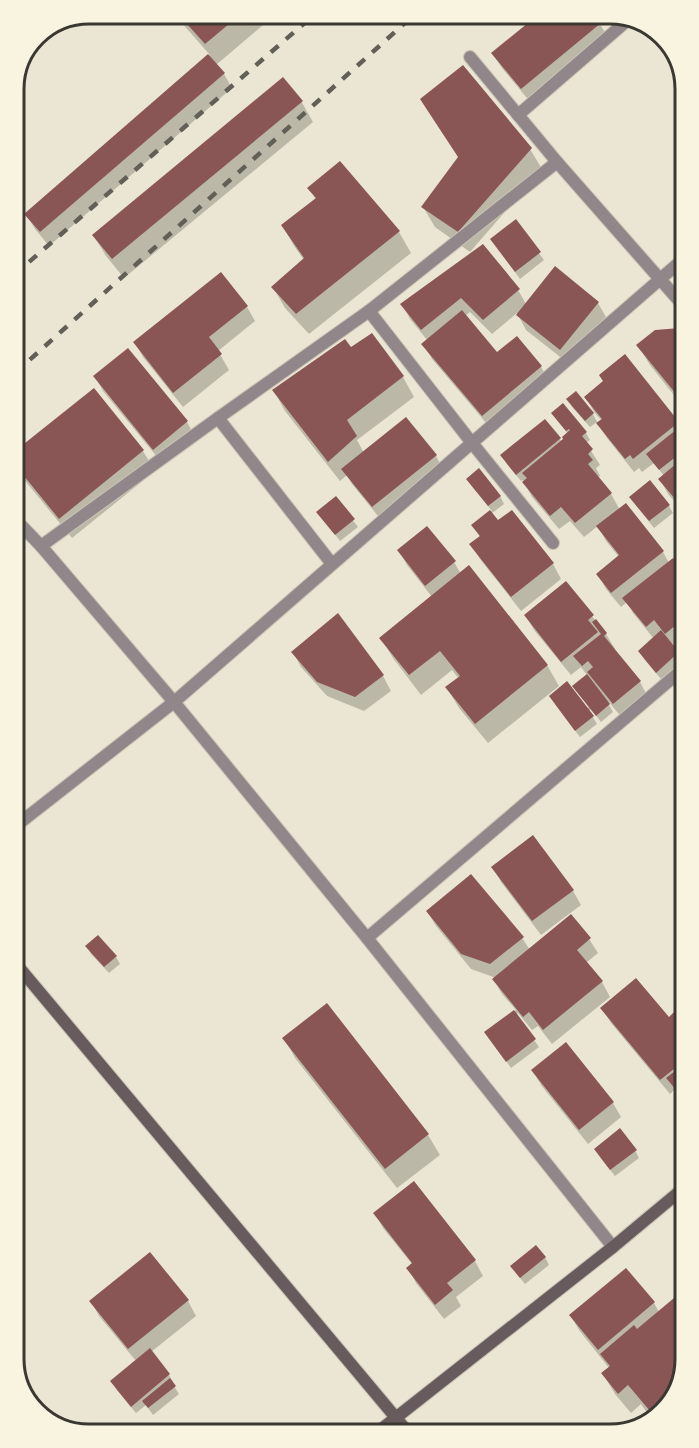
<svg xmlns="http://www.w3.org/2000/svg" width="699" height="1448" font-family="'Nunito Sans',sans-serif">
<rect width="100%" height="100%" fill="#ebe6d3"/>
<g fill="#0003">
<polygon points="174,14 276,14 216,65 224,74 232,88 49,246 35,229 26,214 210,55"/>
<polygon points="541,14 591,14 600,24 608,38 531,103 502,68 493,54"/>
<polygon points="301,101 313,122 124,278 106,256 94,236"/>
<polygon points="530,149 542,169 470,252 435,227 423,207 459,158"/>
<polygon points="340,163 399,232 411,253 309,334 285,308 273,287 304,260 294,246 283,226 316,200 309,188"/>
<polygon points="515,221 544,260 520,279 496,246"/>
<polygon points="518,290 526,304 598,303 606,317 569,364 526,330 517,313 492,334 470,312 465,316 497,354 541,367 549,381 492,430 432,359 423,344 428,341 410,319 402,304"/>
<polygon points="247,307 255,321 218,351 229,370 183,407 143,357 135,342"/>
<polygon points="679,330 681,333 681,404 650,365 638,345"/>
<polygon points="351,349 403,377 414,397 357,440 364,453 406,419 436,456 444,471 382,521 352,484 347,475 340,481 285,411 274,391"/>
<polygon points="95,376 187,422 195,437 162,463 103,391"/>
<polygon points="576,393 593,414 598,424 602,421 594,412 586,397 678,422 681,429 682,510 668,494 660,479 664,476 654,463 642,472 639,468 634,472 607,438 597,422 590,427 572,407 568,399"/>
<polygon points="563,405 586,433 590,440 586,443 600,465 596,468 600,476 597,478 611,494 620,510 663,552 669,563 672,561 682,573 682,641 674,648 682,661 661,679 644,659 640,651 654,639 633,613 627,602 621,607 606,589 598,574 619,557 606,541 598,526 584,537 570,521 559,529 532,497 523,480 521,481 506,463 544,421 562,442 568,434 557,420"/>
<polygon points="143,451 155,471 72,538 22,477 15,465"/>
<polygon points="472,486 500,496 504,504 491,514 498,522 511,512 553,564 561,579 521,611 480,559 471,544 480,537 473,526 492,511"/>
<polygon points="336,498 358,527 340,541 318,512"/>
<polygon points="635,504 669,506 673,513 654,528"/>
<polygon points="399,550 454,562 461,574 547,665 559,686 488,743 459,708 447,688 459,679 452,670 421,695 393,658 381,638 432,597 407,565"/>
<polygon points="566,583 606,634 615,649 614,649 640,682 648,697 622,718 609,702 608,703 613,712 601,722 591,709 589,711 597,724 580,737 555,704 587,709 589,707 587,675 581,667 571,675 534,630 526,616"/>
<polygon points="337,615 383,676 391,691 364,711 327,696 301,667 293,652"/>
<polygon points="533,837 573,891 581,905 541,935 501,882 493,867"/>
<polygon points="427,911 522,938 530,950 589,939 598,953 586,963 602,982 610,997 552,1044 538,1026 532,1030 518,1013 516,1015 539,1047 511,1068 486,1033 516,1010 502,994 494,980 496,978 471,969 436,926"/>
<polygon points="87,946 116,957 120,964 109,973 91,954"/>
<polygon points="327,1005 428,1135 440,1155 397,1188 295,1058 284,1038"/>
<polygon points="602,1008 669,1019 674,1014 684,1027 684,1100 675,1089 670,1094 611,1023"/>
<polygon points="533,1071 613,1103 621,1117 588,1144 541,1085"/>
<polygon points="635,1150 639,1158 615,1176 600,1157"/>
<polygon points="414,1183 475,1261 483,1276 456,1297 461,1306 444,1319 416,1283 408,1268 412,1264 383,1228 375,1213"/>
<polygon points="545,1257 549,1265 525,1284 516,1273"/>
<polygon points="674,1300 685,1314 685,1359 673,1401 650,1419 648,1414 641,1404 631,1413 615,1394 603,1374 609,1368 579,1330 571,1316 654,1303 659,1312"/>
<polygon points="91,1301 188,1301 196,1316 151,1352 169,1375 173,1382 172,1383 179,1394 153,1415 146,1405 136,1413 116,1389 136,1361 99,1316"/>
</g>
<g fill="#8a5655">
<polygon points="178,14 241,14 205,44"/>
<polygon points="539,14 593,14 601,23 521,89 491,53"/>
<polygon points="208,54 225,73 40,232 24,214"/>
<polygon points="463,65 532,148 458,232 421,207 458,157 420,99"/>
<polygon points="283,77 303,101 112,259 92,235"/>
<polygon points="340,161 400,231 296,314 271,287 304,258 281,225 316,198 307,188"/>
<polygon points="516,219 541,252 515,272 490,239"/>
<polygon points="483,244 520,289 483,320 461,298 421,330 400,304"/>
<polygon points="555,266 599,302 560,350 516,315"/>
<polygon points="221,272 248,306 209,337 222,354 173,393 133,342"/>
<polygon points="462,310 497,352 517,336 542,366 482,416 421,344"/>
<polygon points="680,328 681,330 681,400 636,345 655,330"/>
<polygon points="372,333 404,376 347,420 357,436 328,462 272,390 345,339 351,347"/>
<polygon points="128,348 188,421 153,450 93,376"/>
<polygon points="625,354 679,422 633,459 630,455 625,459 596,423 602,419 584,397 603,381 599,375"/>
<polygon points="94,388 144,450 59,519 15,465 15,451"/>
<polygon points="576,391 594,413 585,421 566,399"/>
<polygon points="563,403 587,432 582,436 593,449 588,454 593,460 588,464 612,493 575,523 561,507 550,516 522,482 527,478 522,473 563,439 562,437 570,430 569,429 566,431 551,413"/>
<polygon points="406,417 437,455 372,507 341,469"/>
<polygon points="545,419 561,438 516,475 500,455"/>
<polygon points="677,429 681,434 682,452 659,470 646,454"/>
<polygon points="682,459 682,507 658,479"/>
<polygon points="479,468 501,496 488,506 466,479"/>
<polygon points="650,480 670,505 649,521 629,497"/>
<polygon points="336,496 355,519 335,535 316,512"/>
<polygon points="626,503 664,551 611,593 596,574 619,555 596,526"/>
<polygon points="490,510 498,520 512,510 554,563 511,597 469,544 480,536 471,525"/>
<polygon points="427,526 456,561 425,586 397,550"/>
<polygon points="673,558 682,570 682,633 676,625 665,634 654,620 646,627 622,598"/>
<polygon points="469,565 548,665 475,724 445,687 460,676 440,651 409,675 379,638"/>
<polygon points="566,581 594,615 588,620 598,632 561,662 524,615"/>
<polygon points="338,613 384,675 355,697 317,682 291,652"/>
<polygon points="596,619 607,633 604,636 641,681 613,704 587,672 593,667 588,661 582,666 573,656 601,634 592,622"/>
<polygon points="661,630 679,652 656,673 638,651"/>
<polygon points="587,674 610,704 596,716 572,686"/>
<polygon points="567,681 594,716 575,731 549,696"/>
<polygon points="533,835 574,890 532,921 491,867"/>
<polygon points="471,874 524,937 490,964 461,954 426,911"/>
<polygon points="571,914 591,938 577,950 603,981 543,1030 529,1012 523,1017 492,979"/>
<polygon points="98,935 117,956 104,967 85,946"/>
<polygon points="636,978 669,1017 674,1012 684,1024 684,1061 660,1080 600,1008"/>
<polygon points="327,1003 429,1134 385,1169 282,1038"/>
<polygon points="514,1010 536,1039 506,1062 484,1032"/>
<polygon points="566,1042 614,1102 579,1130 531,1070"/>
<polygon points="684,1064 684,1097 683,1098 666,1078"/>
<polygon points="620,1128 637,1150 610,1170 594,1149"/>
<polygon points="414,1181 476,1260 447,1283 453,1290 435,1305 406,1268 412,1263 373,1213"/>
<polygon points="536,1245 546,1257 520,1278 510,1266"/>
<polygon points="150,1252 189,1300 128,1349 89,1301"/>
<polygon points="626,1268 655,1302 598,1350 569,1315"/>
<polygon points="674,1298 685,1311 685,1359 673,1401 650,1419 646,1414 650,1411 628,1385 618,1394 601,1373 610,1366 600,1354 634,1325 637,1329"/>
<polygon points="150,1348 170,1374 131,1407 110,1381"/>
<polygon points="170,1378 176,1386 148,1408 142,1401"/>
</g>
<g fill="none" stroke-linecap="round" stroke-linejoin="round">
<g stroke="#c8c3b3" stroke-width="14">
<g id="street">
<polyline points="470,57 557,162"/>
<polyline points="518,115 629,19"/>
<polyline points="369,311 472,443 553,543"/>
<polyline points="218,418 332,564"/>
<polyline points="15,519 41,546"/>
<polyline points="17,825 174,702 681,261"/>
<polyline points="367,938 683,669"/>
<polyline points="613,1247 367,938 174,702 41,546 218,418 369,311 557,162 681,303"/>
</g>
</g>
<g stroke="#c8c3b3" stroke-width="14">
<g id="secondary">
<polyline points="17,965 407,1431"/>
<polyline points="379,1431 613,1247 685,1187"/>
</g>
</g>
<use href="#street" stroke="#91878a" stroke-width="12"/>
<use href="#secondary" stroke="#685b5e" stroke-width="12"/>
<g stroke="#625f56" stroke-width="4.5" stroke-dasharray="10 10" stroke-linecap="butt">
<polyline points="14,275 315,14"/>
<polyline points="15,373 415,14"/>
</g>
</g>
<path d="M0 0H699V1448H0ZM89 24H610A65 65 0 0 1 675 89V1359A65 65 0 0 1 610 1424H89A65 65 0 0 1 24 1359V89A65 65 0 0 1 89 24Z" fill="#f8f4e0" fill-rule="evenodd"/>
<path fill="none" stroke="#3a3831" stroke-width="3" d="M89 24H610A65 65 0 0 1 675 89V1359A65 65 0 0 1 610 1424H89A65 65 0 0 1 24 1359V89A65 65 0 0 1 89 24Z"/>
</svg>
